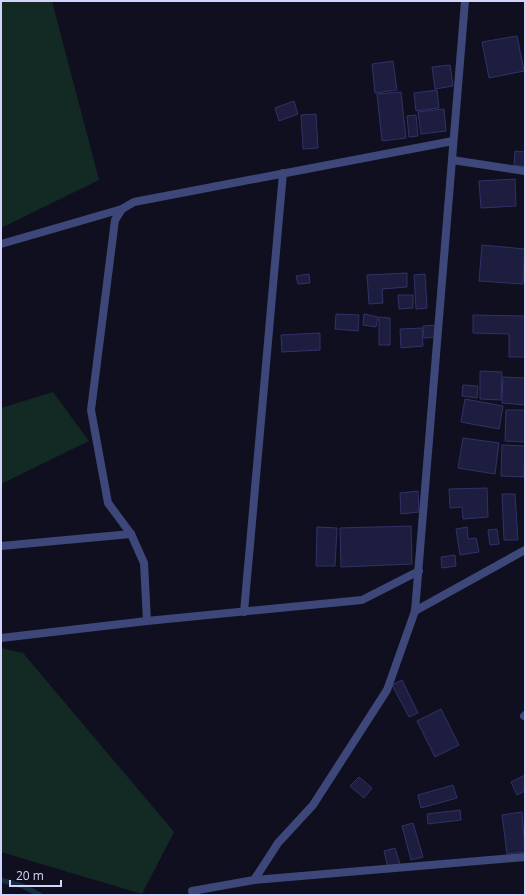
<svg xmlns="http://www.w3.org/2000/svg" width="526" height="896" font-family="'Open Sans',sans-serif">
<rect width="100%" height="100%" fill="#0f0f1f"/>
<g fill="#132924">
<polygon points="1,1 52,1 99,180 1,228"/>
<polygon points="53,392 89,441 1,484 1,408"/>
<polygon points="1,648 23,653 174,832 142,894 1,852"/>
</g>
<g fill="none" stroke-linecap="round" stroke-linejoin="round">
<polyline stroke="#122d40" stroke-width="5" points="1,880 23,886 40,895"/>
</g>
<g fill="#1d1d3f" stroke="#323168">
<polygon points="517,36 524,71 489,78 482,42"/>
<polygon points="393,61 397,90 375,93 372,64"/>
<polygon points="450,65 453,86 435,89 432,67"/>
<polygon points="437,90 439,108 416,111 414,93"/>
<polygon points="401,92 406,138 382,141 377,94"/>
<polygon points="294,101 298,114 279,121 275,108"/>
<polygon points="444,109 446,131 421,134 418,112"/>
<polygon points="316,114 318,148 303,149 301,115"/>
<polygon points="416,115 418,136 409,137 407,116"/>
<polygon points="515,151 525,152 525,166 514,166"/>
<polygon points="515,179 516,206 481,208 479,181"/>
<polygon points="482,245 525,249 523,284 479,281"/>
<polygon points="407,273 407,287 382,289 383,303 369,304 367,275"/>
<polygon points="309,274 310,283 298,284 296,276"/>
<polygon points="425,274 427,308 416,309 414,275"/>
<polygon points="398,295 413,295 413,308 399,309"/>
<polygon points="336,314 359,315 358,331 335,329"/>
<polygon points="364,314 378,317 376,327 363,325"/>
<polygon points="473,315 525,316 525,357 509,357 509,334 473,333"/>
<polygon points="379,317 390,318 390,345 379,345"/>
<polygon points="438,325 439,337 424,338 423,326"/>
<polygon points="422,328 423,346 401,348 400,329"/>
<polygon points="320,333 320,350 282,352 281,335"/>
<polygon points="480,371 502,372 501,400 480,399"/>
<polygon points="503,377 525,378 525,405 502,403"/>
<polygon points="463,385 478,386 477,398 462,396"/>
<polygon points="465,399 503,406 499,429 461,422"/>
<polygon points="506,410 525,410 525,442 505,441"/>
<polygon points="463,438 499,443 495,474 458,468"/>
<polygon points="502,445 525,446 524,477 501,476"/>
<polygon points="487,488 488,517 463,519 462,507 450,508 449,489"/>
<polygon points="418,491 419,512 401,514 400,493"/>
<polygon points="502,494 515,494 518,540 504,540"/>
<polygon points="411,526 412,564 341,567 340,528"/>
<polygon points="317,527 337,528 335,566 316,566"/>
<polygon points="467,527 468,539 476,538 479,552 460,555 456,529"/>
<polygon points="497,529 499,544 490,545 488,530"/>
<polygon points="455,555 456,566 442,568 441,557"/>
<polygon points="402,680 418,713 409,717 392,685"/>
<polygon points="441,709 459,745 435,757 417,721"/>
<polygon points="525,775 525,791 517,795 511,782"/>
<polygon points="359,777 372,788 364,798 350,786"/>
<polygon points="453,785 457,798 421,808 418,795"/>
<polygon points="460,810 461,820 428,824 427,814"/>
<polygon points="522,812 525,852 507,854 502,815"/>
<polygon points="413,823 423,857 411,860 402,826"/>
<polygon points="395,848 400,864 388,868 384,851"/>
</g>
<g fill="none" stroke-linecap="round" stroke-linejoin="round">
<g stroke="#3e477a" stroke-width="8">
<polyline points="452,160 525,171"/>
<polyline points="1,244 122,209"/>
<polyline points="1,546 131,534"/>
<polyline points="419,571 362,600 147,621 144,563 131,534 108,503 91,410 115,220 122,209 134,202 453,141"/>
<polyline points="415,611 525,550"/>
<polyline points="244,612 283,173"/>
<polyline points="1,638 147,621"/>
<polyline points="524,716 525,715"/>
<polyline points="254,880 525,857"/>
<polyline points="192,891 254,880 278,843 313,805 387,690 415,611 465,1"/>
</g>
</g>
<rect width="526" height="896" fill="none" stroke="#d2d5fb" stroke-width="4"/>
<path d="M10 880v6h51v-6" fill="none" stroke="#d2d5fb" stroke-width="2"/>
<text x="16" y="880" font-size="12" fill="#d2d5fb" stroke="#0f0f1f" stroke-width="3" paint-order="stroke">20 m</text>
</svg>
